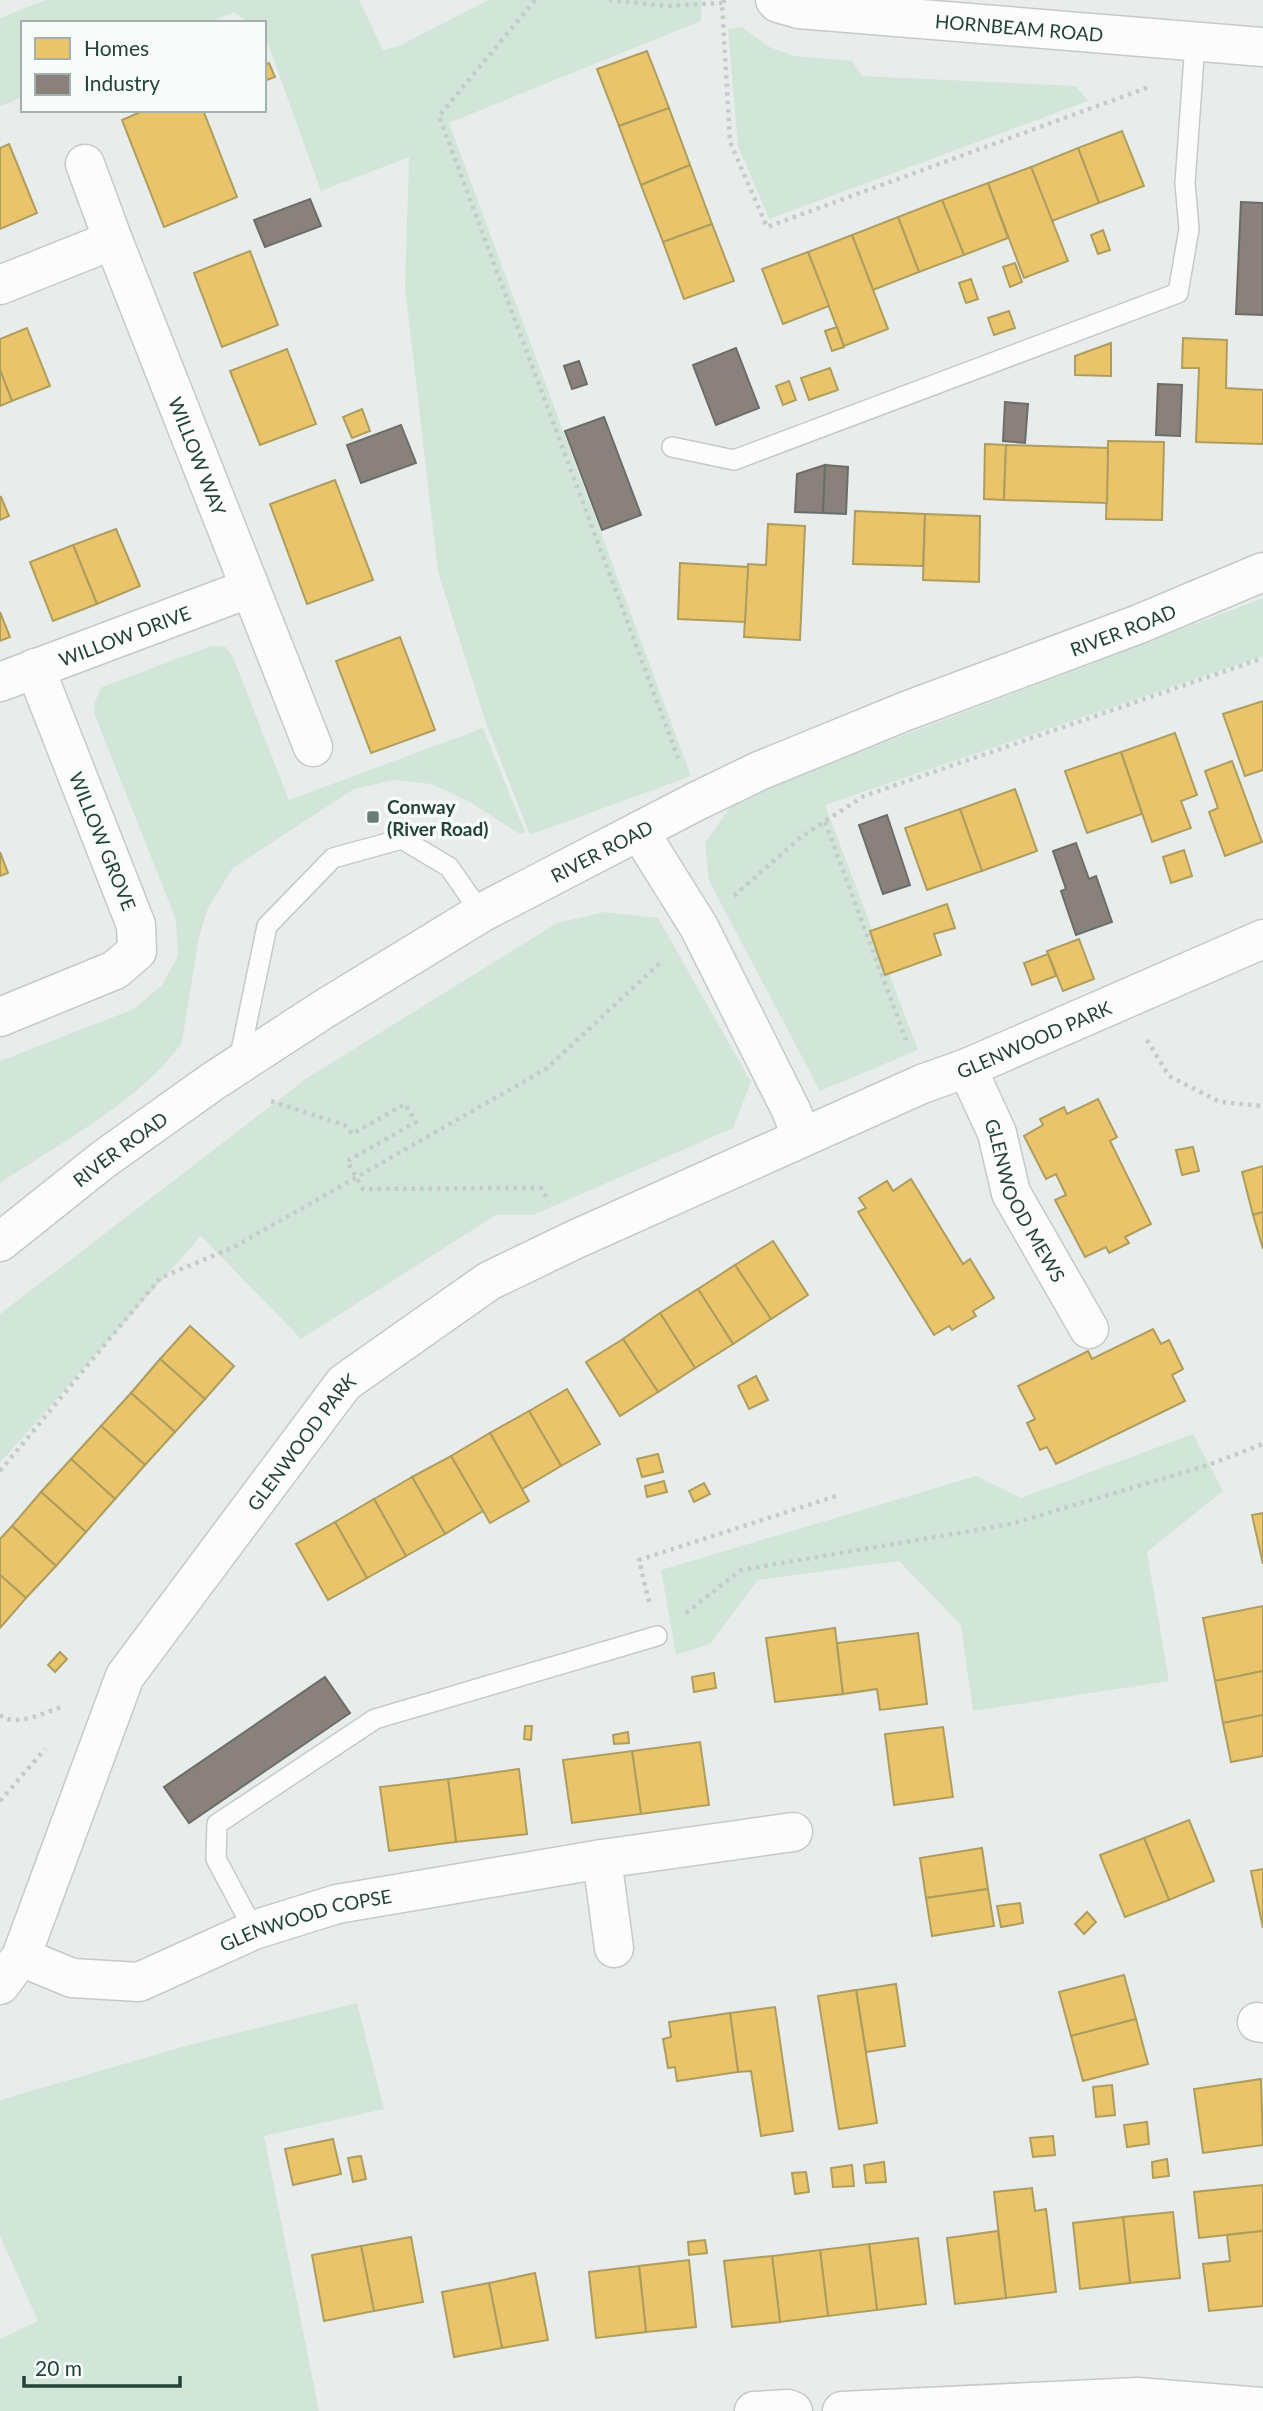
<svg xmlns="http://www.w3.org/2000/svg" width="1263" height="2411" font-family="Lato,sans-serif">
<rect width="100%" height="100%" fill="#e8edeb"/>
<g fill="#d1e6d8">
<polygon points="45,0 359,0 383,50 401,45 488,0 702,0 701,21 449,123 691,776 530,835 486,723 438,572 405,287 409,157 321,191 264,33 264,23 250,23 234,12 207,23 23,23 23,97 0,106 0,18"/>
<polygon points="742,27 769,47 795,56 852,61 862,76 1076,86 1088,101 769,219 738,146 728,29"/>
<polygon points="1263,598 1263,656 825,805 918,1050 820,1091 709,881 705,843 736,799"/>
<path d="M211 646 226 647 233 657 289 800 483 728 525 832 520 834 468 801 431 784 394 780 354 789 233 868 208 908 199 937 182 1042C146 1097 56 1146 0 1183V1061L134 1009 162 985 178 956 176 920 94 713 95 701 102 687Z"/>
<polygon points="605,912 658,918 751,1082 733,1128 533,1215 496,1215 301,1339 201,1236 0,1463 0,1314 307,1078 557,923"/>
<polygon points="1193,1434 1223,1491 1147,1552 1169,1681 973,1711 961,1625 899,1561 758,1580 710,1644 676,1655 661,1570 976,1476 1021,1498"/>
<polygon points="357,2003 384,2109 264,2136 319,2411 0,2411 0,2339 38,2321 0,2236 0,2100 189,2045"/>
</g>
<g fill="#e9c46a" stroke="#ae9d5c" stroke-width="2">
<polygon points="647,51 669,108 619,126 597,69"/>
<polygon points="269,63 275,77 264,81 264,65"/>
<polygon points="669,108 690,165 641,185 619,126"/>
<polygon points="145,110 203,110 237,197 164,227 122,120"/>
<polygon points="1122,131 1144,186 1099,203 1078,148"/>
<polygon points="9,144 37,213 0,229 0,148"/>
<polygon points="1078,148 1099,203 1052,221 1031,167"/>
<polygon points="690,165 712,224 663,242 641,185"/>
<polygon points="1031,167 1068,261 1024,278 988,183"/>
<polygon points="988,183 1008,238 964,255 942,200"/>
<polygon points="942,200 964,255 919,272 898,217"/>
<polygon points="898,217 919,272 873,290 852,235"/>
<polygon points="712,224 734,281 684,299 663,242"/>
<polygon points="1103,230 1110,250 1098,254 1091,235"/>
<polygon points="852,235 888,329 844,346 808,252"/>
<polygon points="250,251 278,325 222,347 194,273"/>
<polygon points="808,252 829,306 783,324 762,269"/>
<polygon points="1015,263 1022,282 1010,287 1003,267"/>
<polygon points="971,279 978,299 966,303 959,283"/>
<polygon points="1009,311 1015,328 994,335 988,318"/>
<polygon points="837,327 844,347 832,351 825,331"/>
<polygon points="27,328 50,386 12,401 0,370 0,339"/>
<polygon points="1183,338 1227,340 1226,388 1263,390 1263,444 1196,442 1199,368 1182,368"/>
<polygon points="1111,343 1111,376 1075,375 1075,356"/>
<polygon points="287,349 316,424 260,445 230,371"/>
<polygon points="830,368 838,390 809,400 801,378"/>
<polygon points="0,370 12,401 0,406"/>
<polygon points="789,381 796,400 783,405 776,386"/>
<polygon points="362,409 370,431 352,438 343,417"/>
<polygon points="1108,441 1164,442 1162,520 1106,519"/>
<polygon points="985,444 1006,445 1004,500 984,499"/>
<polygon points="1006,445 1108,448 1107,503 1004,500"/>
<polygon points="335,480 373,580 307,604 270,504"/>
<polygon points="1,497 9,516 0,520 0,498"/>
<polygon points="855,511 925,514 923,566 853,564"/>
<polygon points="925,514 980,516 979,582 923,580"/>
<polygon points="768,524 805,526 800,640 744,637 748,564 766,565"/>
<polygon points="116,529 140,586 97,604 73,545"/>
<polygon points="73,545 97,604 53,621 30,562"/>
<polygon points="680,563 748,567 745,622 678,619"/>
<polygon points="0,612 10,637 0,641"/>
<polygon points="400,637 435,730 371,753 336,661"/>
<polygon points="1263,701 1263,770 1245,776 1223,714"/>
<polygon points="1175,733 1197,795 1181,801 1191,828 1152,842 1121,752"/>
<polygon points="1121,752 1142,814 1087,833 1065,771"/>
<polygon points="1232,761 1262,842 1225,856 1209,812 1218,808 1205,771"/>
<polygon points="1015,789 1037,851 982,871 960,809"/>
<polygon points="960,809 982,871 927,890 905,828"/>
<polygon points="1184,850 1192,876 1171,883 1163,857"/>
<polygon points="0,852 8,873 0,876"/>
<polygon points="947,904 955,928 934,934 941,955 885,975 870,931"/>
<polygon points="1079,939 1094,979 1063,991 1047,951"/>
<polygon points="1048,954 1056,976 1032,985 1024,963"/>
<polygon points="1098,1099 1117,1137 1110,1141 1151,1224 1125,1237 1129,1243 1109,1253 1106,1247 1085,1257 1055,1200 1066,1195 1056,1174 1046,1179 1024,1136 1043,1125 1040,1119 1064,1107 1067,1114"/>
<polygon points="1193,1147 1199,1171 1182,1175 1176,1150"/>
<polygon points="1263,1166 1263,1212 1253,1215 1242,1172"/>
<polygon points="911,1179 963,1264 970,1259 994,1298 973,1311 976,1316 952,1330 949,1326 934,1335 858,1212 866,1208 859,1198 887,1181 893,1191"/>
<polygon points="1263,1212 1263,1249 1253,1215"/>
<polygon points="773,1241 808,1295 771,1319 735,1265"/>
<polygon points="735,1265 771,1319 733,1344 698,1289"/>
<polygon points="698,1289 733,1344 695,1368 660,1313"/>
<polygon points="660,1313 695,1368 658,1392 623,1339"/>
<polygon points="190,1326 234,1366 205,1399 160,1359"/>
<polygon points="1153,1329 1161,1344 1169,1340 1183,1369 1172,1375 1185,1401 1056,1464 1047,1447 1040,1450 1027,1423 1035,1419 1018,1386 1088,1351 1092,1359"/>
<polygon points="623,1339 658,1392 620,1416 586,1362"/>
<polygon points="160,1359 205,1399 175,1432 131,1393"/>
<polygon points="756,1376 768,1400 749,1409 738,1386"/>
<polygon points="567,1389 600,1444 561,1466 529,1411"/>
<polygon points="131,1393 175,1432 145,1465 101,1426"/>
<polygon points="529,1411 561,1466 522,1489 490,1433"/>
<polygon points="101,1426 145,1465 115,1499 71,1459"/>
<polygon points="490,1433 529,1501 490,1523 451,1456"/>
<polygon points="658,1454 663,1472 642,1477 637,1459"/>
<polygon points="451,1456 483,1511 445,1534 412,1477"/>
<polygon points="71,1459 115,1499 86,1532 41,1492"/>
<polygon points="412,1477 445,1534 406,1556 374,1499"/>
<polygon points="664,1481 667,1492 647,1497 645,1486"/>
<polygon points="704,1483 710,1494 694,1502 689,1491"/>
<polygon points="41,1492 86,1532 56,1566 12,1526"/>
<polygon points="374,1499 406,1556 367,1578 335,1522"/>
<polygon points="1263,1513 1263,1564 1252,1515"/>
<polygon points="335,1522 367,1578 328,1600 296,1544"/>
<polygon points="12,1526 56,1566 26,1598 0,1575 0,1539"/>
<polygon points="0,1575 26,1598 0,1628"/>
<polygon points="1263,1606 1263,1671 1215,1681 1203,1618"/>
<polygon points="835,1628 843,1694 775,1702 766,1638"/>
<polygon points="918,1633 927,1704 880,1710 877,1689 843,1694 837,1643"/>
<polygon points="60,1652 67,1659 55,1672 48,1665"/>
<polygon points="1263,1671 1263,1715 1223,1723 1215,1681"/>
<polygon points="714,1673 716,1688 694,1692 692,1677"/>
<polygon points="1263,1715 1263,1756 1231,1762 1223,1723"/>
<polygon points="525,1726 532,1726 531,1740 524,1739"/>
<polygon points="943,1727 953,1797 894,1805 885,1734"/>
<polygon points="628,1732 629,1743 614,1744 613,1735"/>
<polygon points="700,1742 709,1805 641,1814 632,1751"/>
<polygon points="632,1751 641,1814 572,1823 563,1760"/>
<polygon points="519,1769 527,1834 456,1842 448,1779"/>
<polygon points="448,1779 456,1842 389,1851 380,1787"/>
<polygon points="1189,1820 1214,1881 1169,1900 1144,1838"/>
<polygon points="1144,1838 1169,1900 1125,1917 1100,1855"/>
<polygon points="982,1848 988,1889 926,1898 920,1858"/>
<polygon points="1263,1869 1263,1928 1251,1871"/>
<polygon points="988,1889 994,1926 932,1936 926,1898"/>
<polygon points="1020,1903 1023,1923 1001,1927 997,1906"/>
<polygon points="1087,1912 1096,1922 1084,1934 1075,1924"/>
<polygon points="1124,1975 1136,2019 1071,2036 1059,1992"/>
<polygon points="896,1984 905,2046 866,2052 856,1990"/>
<polygon points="856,1990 877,2123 839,2129 818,1996"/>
<polygon points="775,2007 793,2131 761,2136 751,2071 738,2072 730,2013"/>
<polygon points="730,2013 738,2072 677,2081 675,2067 668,2068 663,2039 671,2037 669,2022"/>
<polygon points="1136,2019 1148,2064 1083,2081 1071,2036"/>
<polygon points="1261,2079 1263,2145 1203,2153 1194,2089"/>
<polygon points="1112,2085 1115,2115 1096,2117 1093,2087"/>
<polygon points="1147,2122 1149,2144 1127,2147 1124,2125"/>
<polygon points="1053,2136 1055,2155 1033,2157 1030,2138"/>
<polygon points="333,2139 341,2174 293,2185 285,2149"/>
<polygon points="361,2156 366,2179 353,2182 348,2158"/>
<polygon points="1167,2159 1169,2176 1153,2178 1152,2162"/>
<polygon points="884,2162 886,2182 866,2183 864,2165"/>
<polygon points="852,2165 854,2186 833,2187 831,2168"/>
<polygon points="806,2172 809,2192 795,2194 792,2173"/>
<polygon points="1263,2185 1263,2231 1199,2238 1194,2192"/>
<polygon points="1032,2188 1035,2211 1046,2209 1056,2292 1006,2298 994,2192"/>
<polygon points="1173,2212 1180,2278 1130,2283 1123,2217"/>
<polygon points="1123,2217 1130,2283 1080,2289 1073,2223"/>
<polygon points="998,2231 1006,2298 955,2304 947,2238"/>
<polygon points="1263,2231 1263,2306 1209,2311 1203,2264 1230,2261 1227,2235"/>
<polygon points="411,2237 423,2302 374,2311 361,2246"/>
<polygon points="918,2238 926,2304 877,2310 869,2244"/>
<polygon points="705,2240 707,2253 689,2255 688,2242"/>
<polygon points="869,2244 877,2310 828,2316 820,2250"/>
<polygon points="361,2246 374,2311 324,2321 312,2255"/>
<polygon points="820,2250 828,2316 780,2322 772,2256"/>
<polygon points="772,2256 780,2322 732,2327 724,2261"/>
<polygon points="689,2260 696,2327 646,2332 639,2266"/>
<polygon points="639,2266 646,2332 596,2338 589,2272"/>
<polygon points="535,2273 548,2340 502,2348 489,2283"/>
<polygon points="489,2283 502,2348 454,2357 442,2292"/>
</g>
<g fill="#8a817c" stroke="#6b6e68" stroke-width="2">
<polygon points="310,199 321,226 265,247 254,220"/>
<polygon points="1241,202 1263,203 1263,315 1236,314"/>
<polygon points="736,348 759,408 716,425 693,365"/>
<polygon points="579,361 587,384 572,389 564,366"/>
<polygon points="1158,384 1182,385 1180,436 1156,435"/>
<polygon points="1005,402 1028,404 1025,443 1003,441"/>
<polygon points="604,417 641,515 602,530 565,431"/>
<polygon points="401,425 416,463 361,483 347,445"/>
<polygon points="825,465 823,513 795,512 797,474"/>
<polygon points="825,465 848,467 846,514 823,513"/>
<polygon points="887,815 910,885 883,894 859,825"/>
<polygon points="1076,843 1089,879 1096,876 1112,922 1076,935 1061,891 1066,889 1053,851"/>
<polygon points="325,1677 350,1713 189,1823 164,1787"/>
</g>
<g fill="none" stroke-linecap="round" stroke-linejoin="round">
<g stroke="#c5cac8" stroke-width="22">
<g id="service">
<polyline points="672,447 734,460 1178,293 1189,229 1185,183 1195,43"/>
<polyline points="238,1065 267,926 333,858 402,839 449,867 481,913"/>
<polyline points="254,1930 216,1859 217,1824 375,1719 657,1636"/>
</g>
</g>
<g stroke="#c5cac8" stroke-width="41">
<g id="minor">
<path id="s1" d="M775 0 778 3 799 9 1263 47"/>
<path id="s2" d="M85 164 113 240 313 747"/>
<polyline points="0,285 113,240"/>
<path id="s3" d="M0 682 250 588"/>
<polyline points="639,831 699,927 791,1110 802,1137"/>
<polyline points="0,1017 115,970 137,951 136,925 35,668"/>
<path id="s4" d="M967 1068 997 1133 1011 1193 1089 1329"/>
<path id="s5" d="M0 1242 104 1159 212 1082 324 1009 481 913 695 802 759 771 906 711 1139 624 1263 572"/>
<polyline points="602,1859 614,1948"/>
<path id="s6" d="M21 1957 72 1978 139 1982 254 1930 337 1904 602 1859 793 1832"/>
<path id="s7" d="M0 1985 21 1957 125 1676 344 1383 489 1281 574 1240 922 1084 967 1068 1263 939"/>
<polyline points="1257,2022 1263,2023"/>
<polyline points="754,2411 788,2409 793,2411"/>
<polyline points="842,2411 1137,2397 1263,2407"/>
</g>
</g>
<g stroke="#c3ccca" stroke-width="4.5" stroke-dasharray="3.5 5" stroke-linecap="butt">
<polyline points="535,0 439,116 678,758"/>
<polyline points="609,0 667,6 722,3"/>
<polyline points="725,0 722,3 730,142 767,227 1149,87"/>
<polyline points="825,822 906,1040"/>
<polyline points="734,896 802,836 864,796 1263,658"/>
<polyline points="1147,1040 1169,1076 1220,1102 1263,1106"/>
<polyline points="271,1101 347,1126 352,1134 405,1104 416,1122 347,1161 363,1189 541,1188 549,1201"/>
<polyline points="0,1471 160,1278 234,1247 546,1069 663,960"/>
<polyline points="649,1602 639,1560 839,1495"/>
<polyline points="686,1613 741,1570 1011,1524 1208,1465 1263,1444"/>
<path d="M0 1715C15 1728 45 1712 62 1707"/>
<polyline points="0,1801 45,1749"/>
</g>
<use href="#service" stroke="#fcfcfc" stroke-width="19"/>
<use href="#minor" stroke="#fcfcfc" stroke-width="38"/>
</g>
<rect fill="#697e78" stroke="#f7fbf9" stroke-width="2.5" x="366" y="810" width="14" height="14" rx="3.5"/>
<g text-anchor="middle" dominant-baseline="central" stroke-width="7" stroke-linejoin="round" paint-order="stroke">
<g font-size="19" fill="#24423a" stroke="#f7fbf9">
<text stroke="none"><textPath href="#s1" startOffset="247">HORNBEAM ROAD</textPath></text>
<text stroke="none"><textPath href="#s2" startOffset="313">WILLOW WAY</textPath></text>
<text stroke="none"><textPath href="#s5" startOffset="1286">RIVER ROAD</textPath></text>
<text stroke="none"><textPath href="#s3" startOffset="133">WILLOW DRIVE</textPath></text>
<text transform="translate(103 841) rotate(68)">WILLOW GROVE</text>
<text stroke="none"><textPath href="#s5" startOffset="719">RIVER ROAD</textPath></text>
<text stroke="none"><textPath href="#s7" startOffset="1474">GLENWOOD PARK</textPath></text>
<text stroke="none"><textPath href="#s5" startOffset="152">RIVER ROAD</textPath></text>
<text stroke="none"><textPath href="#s4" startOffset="145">GLENWOOD MEWS</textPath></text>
<text stroke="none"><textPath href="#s7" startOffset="628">GLENWOOD PARK</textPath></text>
<text stroke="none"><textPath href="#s6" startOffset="301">GLENWOOD COPSE</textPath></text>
</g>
<g font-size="19" font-weight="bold" fill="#24423a" stroke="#f7fbf9" text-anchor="start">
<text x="387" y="806">Conway<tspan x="387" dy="22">(River Road)</tspan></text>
</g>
</g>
<rect x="21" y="21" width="245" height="91" fill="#f7fbf9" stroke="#a3b1ad" stroke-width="2"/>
<rect x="35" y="38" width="35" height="21" fill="#e9c46a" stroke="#a3b1ad" stroke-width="2"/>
<text x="84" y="56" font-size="21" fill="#24423a">Homes</text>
<rect x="35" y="74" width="35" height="21" fill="#8a817c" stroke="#a3b1ad" stroke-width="2"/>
<text x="84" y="91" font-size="21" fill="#24423a">Industry</text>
<path d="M24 2376v10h156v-10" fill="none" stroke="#24423a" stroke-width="3.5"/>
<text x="35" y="2376" font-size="21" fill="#24423a" stroke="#f7fbf9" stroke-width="5" paint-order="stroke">20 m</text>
</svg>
